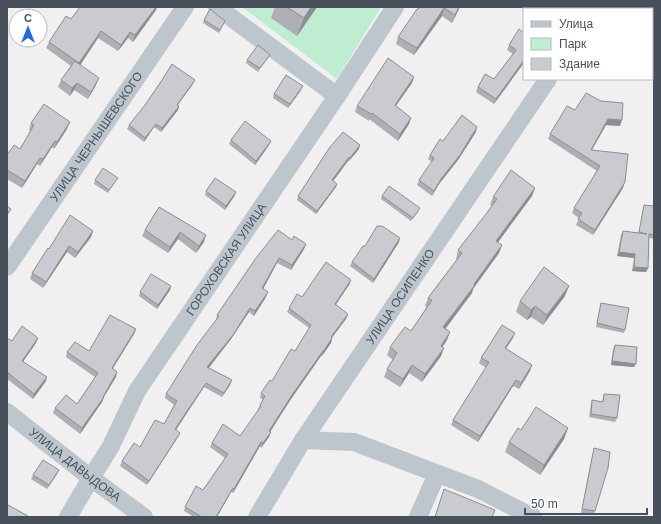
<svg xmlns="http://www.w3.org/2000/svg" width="661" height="524" font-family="Helvetica,sans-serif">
<rect width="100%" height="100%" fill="#f1efef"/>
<polygon fill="#bfedd2" points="242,7 381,7 337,79"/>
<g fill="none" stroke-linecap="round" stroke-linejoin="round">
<g stroke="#bec6cd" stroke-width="18">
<polyline points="217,7 337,96"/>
<polyline points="595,9 596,7"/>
<path id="s1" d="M7 267 185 7"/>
<path id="s2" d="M7 412 91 478 144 517"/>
<polyline points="303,440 354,442 478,489 533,517"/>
<path id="s3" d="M68 517 91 478 111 446 137 391 337 96 395 7"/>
<path id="s4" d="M257 517 303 440 548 79"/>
<polyline points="418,517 437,474"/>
</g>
</g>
<g fill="#adafb4">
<polygon points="80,7 157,7 156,10 133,42 128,38 118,51 98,38 80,65 96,85 88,99 74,90 70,96 58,87 61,80 71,66 46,48 49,42 71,19"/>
<polygon points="275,7 317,7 297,36 271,18"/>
<polygon points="460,7 452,23 442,16 414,55 396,44 398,37 418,9"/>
<polygon points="204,20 225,21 219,33 203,23"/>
<polygon points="524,33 494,104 476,92 478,87 494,79 513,54 507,50 509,45"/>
<polygon points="270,55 268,58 258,72 246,63 247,60"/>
<polygon points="412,83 396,106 411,118 409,124 398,141 369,119 369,121 355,112 357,106"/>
<polygon points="193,84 178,105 179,106 178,110 161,132 154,127 144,142 127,129 129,125"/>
<polygon points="301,90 288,108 273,98 274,94"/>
<polygon points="575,110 620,126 606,125 592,150 623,188 593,235 576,225 579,218 572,213 574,208 597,171 548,139 550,134"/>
<polygon points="31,123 67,129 54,149 52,147 40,166 37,164 22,188 7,179 7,155 20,149 31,131 29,130"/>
<polygon points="476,132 458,160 439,184 432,196 417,185 419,180 432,162 428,159 430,155 443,141"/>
<polygon points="231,140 271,141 269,145 255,165 229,144"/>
<polygon points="359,149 349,161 348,161 333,181 337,184 336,187 316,214 297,200 298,196"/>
<polygon points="95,180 116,181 108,193 94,184"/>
<polygon points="535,188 532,196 498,242 502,245 499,253 473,289 472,293 445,329 447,340 442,347 441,356 422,382 409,373 400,387 384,377 387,369 393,360 387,355 390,347 411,331 427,307 425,306 428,298 457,259 456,259 458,250 485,216 486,214 492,206 490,205 493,197"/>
<polygon points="206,191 235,195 225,210 205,195"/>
<polygon points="382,196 418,212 411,221 381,199"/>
<polygon points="644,205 654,206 654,239 649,238 648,268 646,272 632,271 634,258 617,256 621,235 623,231 639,233 643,209"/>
<polygon points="159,207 204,242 196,253 178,239 168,253 142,236 145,230"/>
<polygon points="93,231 91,237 75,258 67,252 43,288 30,279 32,273 49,249"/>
<polygon points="292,240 306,244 304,249 291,270 277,263 263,289 266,297 254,316 249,312 231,339 209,368 232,380 230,385 222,397 204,387 176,430 180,433 178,437 147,485 120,466 122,461 140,447 164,424 174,405 165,398 166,394 216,320 217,315"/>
<polygon points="399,242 373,283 350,266 352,262 365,246"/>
<polygon points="351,280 349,285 336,305 346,319 332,338 331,343 322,356 321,356 291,399 270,432 271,432 269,437 261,448 260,446 233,493 231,492 217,517 194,517 184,511 185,507 203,490 225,458 210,447 212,443 240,436 259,410 258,409 260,405 263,400 260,398 261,393 272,381 295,351 309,328 287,312 289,308 302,297"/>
<polygon points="171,286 170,290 157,309 139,296 140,292"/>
<polygon points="565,296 543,325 531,317 527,320 516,312 520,301"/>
<polygon points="601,303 625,330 624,333 596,327"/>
<polygon points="134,334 113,368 116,377 104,397 102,402 80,434 53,413 55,408 77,404 95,377 66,357 67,352 89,351"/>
<polygon points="7,338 12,341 38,338 36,343 23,361 46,381 33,399 7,379"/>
<polygon points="513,338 506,348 530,371 519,389 513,386 478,442 451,425 453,420 486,368 479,363 481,358"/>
<polygon points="615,345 634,367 611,365 613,349"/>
<polygon points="604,394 617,418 615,422 589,417 591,404 592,400 602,402"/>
<polygon points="568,428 564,439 540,475 505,452 509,442 521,430"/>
<polygon points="594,448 595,511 593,515 581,513 593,452"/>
<polygon points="59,470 57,474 47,489 31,479 33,475"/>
</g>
<g fill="#8d8e92">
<polygon points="156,7 157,7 156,10 133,42 135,35"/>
<polygon points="311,7 317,7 297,36 304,18"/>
<polygon points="459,7 460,7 452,23 455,15"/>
<polygon points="444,8 442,16 414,55 417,48"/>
<polygon points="101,31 98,38 77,70 79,63"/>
<polygon points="130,32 128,38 118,51 121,45"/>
<rect x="652" y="53" width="2" height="5"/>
<polygon points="524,60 524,63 494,104 496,99"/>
<polygon points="414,77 412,83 392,111 395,105"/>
<polygon points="99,78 96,85 88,99 91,92"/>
<polygon points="195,80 193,84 175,108 177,105"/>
<polygon points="77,83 74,90 70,96 72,88"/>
<polygon points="303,86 301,90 288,108 290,104"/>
<polygon points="179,106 178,110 161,132 162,128"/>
<polygon points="411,118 409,124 398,141 400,134"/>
<polygon points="608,119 622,120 620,126 606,125 589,155 591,150"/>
<polygon points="70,122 67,129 54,149 57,142"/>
<polygon points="156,124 144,142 145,138"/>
<polygon points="477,127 476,132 458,160 439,184 432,196 434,191 441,179"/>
<polygon points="55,141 52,147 40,166 43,159"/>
<polygon points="271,141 269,145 255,165 256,161"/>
<polygon points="360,145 359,149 349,161 350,158"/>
<polygon points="349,157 348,161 331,184 332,180"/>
<polygon points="40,158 37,164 22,188 25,181"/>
<polygon points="625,182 623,188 593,235 595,230"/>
<polygon points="337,184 336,187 316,214 317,211"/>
<polygon points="535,188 532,196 493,249 496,241"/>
<polygon points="236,192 235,195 225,210 226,206"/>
<polygon points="93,231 91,237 75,258 78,252"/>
<polygon points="180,232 178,239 168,253 170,247"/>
<polygon points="206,235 204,242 196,253 199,246"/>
<polygon points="400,238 399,242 373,283 374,279"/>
<polygon points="306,244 304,249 291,270 292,265"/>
<polygon points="502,245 499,253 473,289 472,293 440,336 443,327"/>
<polygon points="69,246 67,252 43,288 46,282"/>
<polygon points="619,252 635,254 634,258 617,256"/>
<polygon points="279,258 277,263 261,293 262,288"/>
<polygon points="634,267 648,268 646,272 632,271"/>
<polygon points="351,280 349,285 333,308 335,304"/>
<polygon points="171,286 170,290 157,309 158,305"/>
<polygon points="569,286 565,296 543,325 547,315"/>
<polygon points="268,292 266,297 254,316 255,311"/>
<polygon points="535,306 531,317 527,320 531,310"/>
<polygon points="250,308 249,312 231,339 206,371 207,367"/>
<polygon points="348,314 346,319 329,341 331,337"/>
<polygon points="136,329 134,334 110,373 112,368"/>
<polygon points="450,332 447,340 438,354 441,346"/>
<polygon points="515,333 513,338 503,353 505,348"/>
<polygon points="38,338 36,343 20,366 22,361"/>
<polygon points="332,338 331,343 322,356 323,352"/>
<polygon points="444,348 441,356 422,382 425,374"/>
<polygon points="323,351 321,356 291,399 268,435 269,431 292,395"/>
<polygon points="612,361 636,364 634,367 611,365"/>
<polygon points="412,365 409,373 400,387 403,379"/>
<polygon points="532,365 530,371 519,389 521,383"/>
<polygon points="117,372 116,377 103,398 104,397 102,402 80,434 82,428 103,397"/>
<polygon points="47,377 46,381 33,399 34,394"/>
<polygon points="232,380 230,385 222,397 224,393"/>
<polygon points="516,380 513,386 478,442 480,436"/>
<polygon points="206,383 204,387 173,434 175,429"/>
<polygon points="568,428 564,439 540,475 544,465"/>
<polygon points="271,432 269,437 261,448 263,443"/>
<polygon points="180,433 178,437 147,485 149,481"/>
<polygon points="261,442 260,446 233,493 234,489"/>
<polygon points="59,470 57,474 47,489 49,485"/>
<polygon points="233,488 231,492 217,517 216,517"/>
</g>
<g fill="#c9cbd1" stroke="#8d8e92">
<polygon points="80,7 156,7 135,35 130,32 121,45 101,31 79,63 49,42 66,16 71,19"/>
<polygon points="287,7 311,7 304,18"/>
<polygon points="420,7 459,7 455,15 444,8 417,48 398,37 417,9 418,9"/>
<polygon points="544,7 567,7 565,9 543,9"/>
<polygon points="210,9 225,21 220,30 204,20"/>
<rect x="652" y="17" width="2" height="36"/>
<polygon points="519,29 524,33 524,60 496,99 478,87 485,74 494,79 516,50 509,45"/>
<polygon points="258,45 270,55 260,68 247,60"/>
<polygon points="388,58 414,77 395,105 411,118 400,134 372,113 371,114 357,106"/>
<polygon points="75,61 99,78 91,92 77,83 72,88 61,80"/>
<polygon points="172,64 195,80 177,105 179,106 162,128 156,124 145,138 129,125 145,105 162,80"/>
<polygon points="286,75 303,86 290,104 274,94"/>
<polygon points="586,93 601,101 623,103 622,120 608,119 591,150 628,154 625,182 595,230 578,219 582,213 574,208 600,166 550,134 567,106 575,110"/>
<polygon points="44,104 70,122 57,142 55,141 43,159 40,158 25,181 7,170 7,155 14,145 20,149 34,125 31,123"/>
<polygon points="462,115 477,127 460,155 441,179 434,191 419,180 434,158 430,155 440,139 443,141"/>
<polygon points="245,121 271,141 256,161 231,140"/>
<polygon points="343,132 360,145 350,158 349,157 332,180 337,184 317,211 298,196 330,147"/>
<polygon points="103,168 118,178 109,190 95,180"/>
<polygon points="511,170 535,188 496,241 502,245 474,284 475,285 443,327 450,332 441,346 444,348 425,374 412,365 403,379 387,369 397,353 390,347 405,327 411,331 432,300 428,298 462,253 458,250 486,214 497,199 493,197"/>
<polygon points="215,178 236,192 226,206 206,191"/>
<polygon points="389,186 420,208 413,218 382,196"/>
<polygon points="644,205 654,206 654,235 649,234 648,268 634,267 635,254 619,252 623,231 647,234 639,232"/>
<polygon points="7,206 11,209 7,215"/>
<polygon points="159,207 206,235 199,246 180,232 170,247 145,230"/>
<polygon points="70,215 93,231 78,252 69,246 46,282 32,273 48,248 49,249"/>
<polygon points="377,226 382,226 400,238 374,279 352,262 363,246 365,246"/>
<polygon points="278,230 292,240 294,236 306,244 292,265 279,258 262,288 268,292 255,311 250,308 233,335 207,367 232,380 224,393 206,383 175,429 180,433 149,481 122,461 134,443 140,447 155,420 164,424 177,401 166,394 197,345 219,316 217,315 256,258"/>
<polygon points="326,262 351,280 335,304 348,314 331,337 332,338 323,352 323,351 292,395 269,431 271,432 263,443 261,442 234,489 233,488 216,517 202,517 185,507 196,486 203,490 228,454 212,443 223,424 240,436 261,406 260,405 265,396 261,393 270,380 272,381 291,349 295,351 311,325 289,308 297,294 302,297"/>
<polygon points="544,267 569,286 547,315 535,306 531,310 520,301"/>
<polygon points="151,274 171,286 158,305 140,292"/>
<polygon points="601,303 629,308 625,330 597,323"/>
<polygon points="110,315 136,329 112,368 117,372 103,397 104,397 82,428 55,408 66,395 77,404 98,373 67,352 75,342 89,351"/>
<polygon points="502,325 515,333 505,348 532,365 521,383 516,380 480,436 453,420 489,362 481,358"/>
<polygon points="22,326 38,338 22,361 47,377 34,394 7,372 7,338 12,341"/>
<polygon points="615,345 637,347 636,364 612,361"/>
<polygon points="604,394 620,395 617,418 591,414 592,400 603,402"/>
<polygon points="536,407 568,428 544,465 509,442 518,428 521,430"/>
<polygon points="594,448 610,452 608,468 595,511 582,509"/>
<polygon points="43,460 59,470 49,485 33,475"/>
<polygon points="444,489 495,510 492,517 435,517"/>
<polygon points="8,505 28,516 28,517 7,517 7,507"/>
</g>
<g text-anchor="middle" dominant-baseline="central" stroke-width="3.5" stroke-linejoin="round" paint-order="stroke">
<g font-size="12" fill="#48515b" stroke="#fff">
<text stroke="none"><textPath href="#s1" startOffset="158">УЛИЦА ЧЕРНЫШЕВСКОГО</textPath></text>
<text stroke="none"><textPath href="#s3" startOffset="303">ГОРОХОВСКАЯ УЛИЦА</textPath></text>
<text stroke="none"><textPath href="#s4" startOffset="263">УЛИЦА ОСИПЕНКО</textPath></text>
<text stroke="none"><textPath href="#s2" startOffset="86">УЛИЦА ДАВЫДОВА</textPath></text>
</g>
</g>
<rect width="661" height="524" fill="none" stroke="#48515b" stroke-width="16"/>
<rect x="523" y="8" width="130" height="72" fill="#ffffff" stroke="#b6b9bd"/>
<rect x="531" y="21" width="20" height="6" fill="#bec6cd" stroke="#b6b9bd"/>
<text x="559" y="28" font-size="12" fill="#48515b">Улица</text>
<rect x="531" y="38" width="20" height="12" fill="#bfedd2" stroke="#b6b9bd"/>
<text x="559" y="48" font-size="12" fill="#48515b">Парк</text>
<rect x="531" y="58" width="20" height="12" fill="#c9cbd1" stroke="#b6b9bd"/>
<text x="559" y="68" font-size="12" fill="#48515b">Здание</text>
<g transform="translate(28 28)"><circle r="19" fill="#ffffff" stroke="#b6b9bd"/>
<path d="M0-3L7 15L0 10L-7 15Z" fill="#226cd8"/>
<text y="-6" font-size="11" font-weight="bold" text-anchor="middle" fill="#48515b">С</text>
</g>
<path d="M525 508v6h122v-6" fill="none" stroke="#48515b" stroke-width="2"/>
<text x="531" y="508" font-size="12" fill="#48515b" stroke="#ffffff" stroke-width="3" paint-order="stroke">50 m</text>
</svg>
